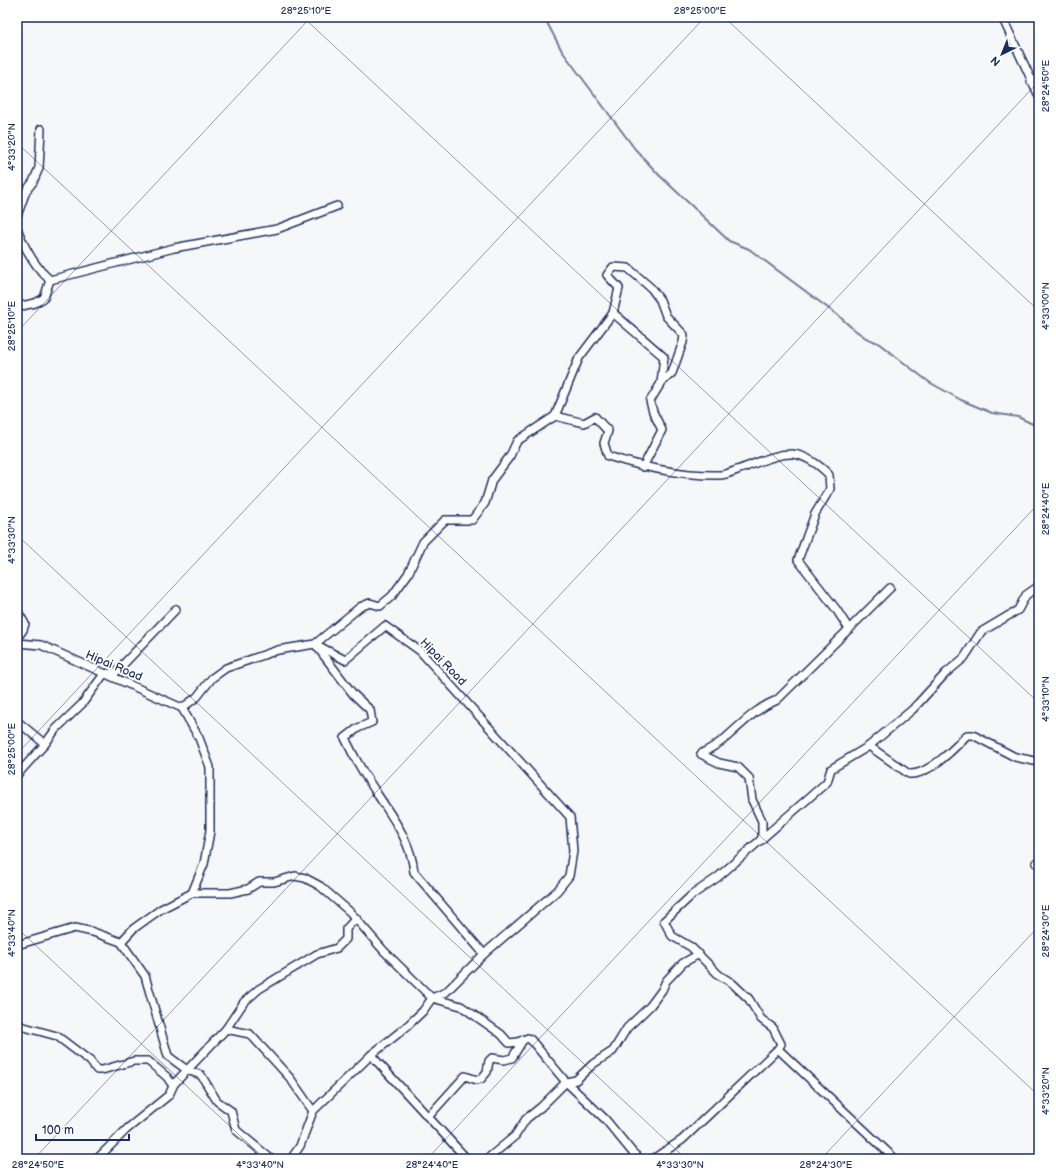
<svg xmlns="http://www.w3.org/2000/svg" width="1056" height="1176" font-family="'Balsamiq Sans',sans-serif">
<rect width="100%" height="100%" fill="#f6f7f9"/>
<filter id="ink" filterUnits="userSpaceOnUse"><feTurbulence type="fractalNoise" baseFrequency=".025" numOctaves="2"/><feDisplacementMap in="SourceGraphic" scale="8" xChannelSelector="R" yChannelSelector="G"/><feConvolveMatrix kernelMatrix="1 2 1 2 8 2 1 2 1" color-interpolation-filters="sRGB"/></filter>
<g filter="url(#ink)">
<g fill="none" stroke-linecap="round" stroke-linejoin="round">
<polyline stroke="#707c99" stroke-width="2" points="544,17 562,51 635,149 659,175 729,241 749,249 840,317 852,328 866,338 878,343 929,382 961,400 992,413 1018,417 1039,427"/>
<g stroke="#1b2f5e" stroke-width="10">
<g id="minor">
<polyline points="1002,17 1039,96"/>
<polyline points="1031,82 1039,78"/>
<polyline points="17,216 26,191 33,182 39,168 41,129"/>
<path d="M17 228C24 247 34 266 50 280"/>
<polyline points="50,280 174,248 277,229 337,206"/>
<polyline points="17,307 35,303 44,298 50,280"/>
<polyline points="555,416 579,358 613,313"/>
<polyline points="643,467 662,430 653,412 650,401 661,383 672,373 683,342 684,335 666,316 660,300 651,288 628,268 613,267 607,275 619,288 613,313 664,357 661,383"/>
<polyline points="17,610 25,624 23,630 17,638"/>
<polyline points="849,629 890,588"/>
<polyline points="17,643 41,645 182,708 197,697 212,678 226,668 278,650 315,644 345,660 385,626 420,651 570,817 573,851 569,876 557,891 484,954 446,992 432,998 423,1011 405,1028 371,1055 313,1111 300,1146 291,1159"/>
<polyline points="17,721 45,744"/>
<path d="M869 746 909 774C927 776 955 748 967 735H973L1015 757 1039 762"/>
<polyline points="17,775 45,744 56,729 82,704 104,674 116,672 176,609"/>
<polyline points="1036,863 1039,863"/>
<polyline points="192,893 230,893 248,889 259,882 274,882 295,876 305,878 320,886 350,912 384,951 432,998 461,1006 501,1034 509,1043 518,1042 528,1038 531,1040 566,1082 541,1107 526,1119 515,1136 487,1159"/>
<polyline points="121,942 133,929 161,909 192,893 204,864 210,831 210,767 199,738 182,708"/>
<polyline points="17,945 75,928 93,932 121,942 145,976 168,1056 187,1070 201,1075 217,1101 231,1111 236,1130 271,1159"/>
<path d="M484 954 414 872C411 840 391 816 374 789 363 773 353 755 345 738L358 728 372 722 370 710 353 694 315 644 360 607 370 603 380 606 392 596 408 574 423 542 445 520H472L485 503 492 480 510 456 517 441 555 416 584 423 595 417 608 431 604 443 608 456C645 468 681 476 720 475 726 475 734 471 740 469 755 464 774 454 790 454 803 453 821 466 829 475L830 489 815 514 798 560 836 609 849 629 777 700C757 708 745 721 729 735 721 743 711 748 701 754L719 763 738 767 749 778 752 800 762 821V840"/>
<polyline points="17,1025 57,1036 90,1061 97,1070 102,1070 134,1061 148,1061 167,1077 171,1083 174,1084"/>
<polyline points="226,1029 250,1034 290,1078 313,1111"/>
<polyline points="778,1049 781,1044 773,1028 761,1019 749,999 732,983 719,975 691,947 672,936 664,921 692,895 718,877 827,782 831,769 869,746 913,709 946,673 964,658 981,632 1018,610 1026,595 1039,586"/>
<polyline points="371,1055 467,1159"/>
<polyline points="428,1117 465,1076 477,1080 481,1079 487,1072 489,1061 492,1058 504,1060 512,1058 523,1040"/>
<polyline points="97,1159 127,1129 169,1095 174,1084 226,1029 244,1002 259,989 317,954 337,948 346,939 346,929 356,918"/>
<polyline points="640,1159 633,1153 605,1119 566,1082 576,1080 593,1064 613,1051 627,1028 650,1006 662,990 666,981 683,963 699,954"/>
<polyline points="653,1159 682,1140 778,1049 895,1159"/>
</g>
</g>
<use href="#minor" stroke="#fff" stroke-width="7"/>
</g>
</g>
<path fill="none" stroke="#1b2f5e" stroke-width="1" stroke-opacity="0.45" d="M303 17 1039 703M724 17 1039 311M17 143 1039 1096M17 332 311 17M17 535 686 1159M17 754 705 17M17 928 265 1159M34 1159 1039 81M427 1159 1039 503M821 1159 1039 926"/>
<g text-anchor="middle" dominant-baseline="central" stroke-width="4" stroke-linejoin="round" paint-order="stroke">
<g font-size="12" fill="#1b2f5e" stroke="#fff">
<text transform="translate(443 662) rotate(46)">Hipai Road</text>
<text transform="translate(114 666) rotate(23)">Hipai Road</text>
</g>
</g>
<rect width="1056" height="1176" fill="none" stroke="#fff" stroke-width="44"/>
<g transform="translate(1002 54) rotate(223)" stroke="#ffffff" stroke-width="3" paint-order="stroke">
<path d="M0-3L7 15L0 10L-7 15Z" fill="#1b2f5e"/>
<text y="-6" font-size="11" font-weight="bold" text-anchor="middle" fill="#1b2f5e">N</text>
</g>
<path d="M36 1134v6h93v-6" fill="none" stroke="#1b2f5e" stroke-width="2"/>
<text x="42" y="1134" font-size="12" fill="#1b2f5e" stroke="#ffffff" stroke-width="3" paint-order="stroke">100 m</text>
<rect x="22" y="22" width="1012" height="1132" fill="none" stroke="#1b2f5e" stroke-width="1.5"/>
<g font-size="10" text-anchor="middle" fill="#1b2f5e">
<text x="306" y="14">28°25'10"E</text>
<text x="700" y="14">28°25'00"E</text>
<text transform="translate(1045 86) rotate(-90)" y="4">28°24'50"E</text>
<text transform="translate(11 147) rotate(-90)" y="4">4°33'20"N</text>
<text transform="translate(1045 306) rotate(-90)" y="4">4°33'00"N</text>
<text transform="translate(11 326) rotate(-90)" y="4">28°25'10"E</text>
<text transform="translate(1045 509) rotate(-90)" y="4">28°24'40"E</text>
<text transform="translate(11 540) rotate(-90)" y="4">4°33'30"N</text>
<text transform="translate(1045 699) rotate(-90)" y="4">4°33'10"N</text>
<text transform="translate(11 749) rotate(-90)" y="4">28°25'00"E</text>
<text transform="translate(1045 931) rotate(-90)" y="4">28°24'30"E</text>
<text transform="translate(11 933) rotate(-90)" y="4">4°33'40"N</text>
<text transform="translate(1045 1091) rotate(-90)" y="4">4°33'20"N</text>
<text x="38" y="1168">28°24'50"E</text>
<text x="260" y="1168">4°33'40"N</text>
<text x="432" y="1168">28°24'40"E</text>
<text x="680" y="1168">4°33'30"N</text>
<text x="826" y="1168">28°24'30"E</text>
</g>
</svg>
